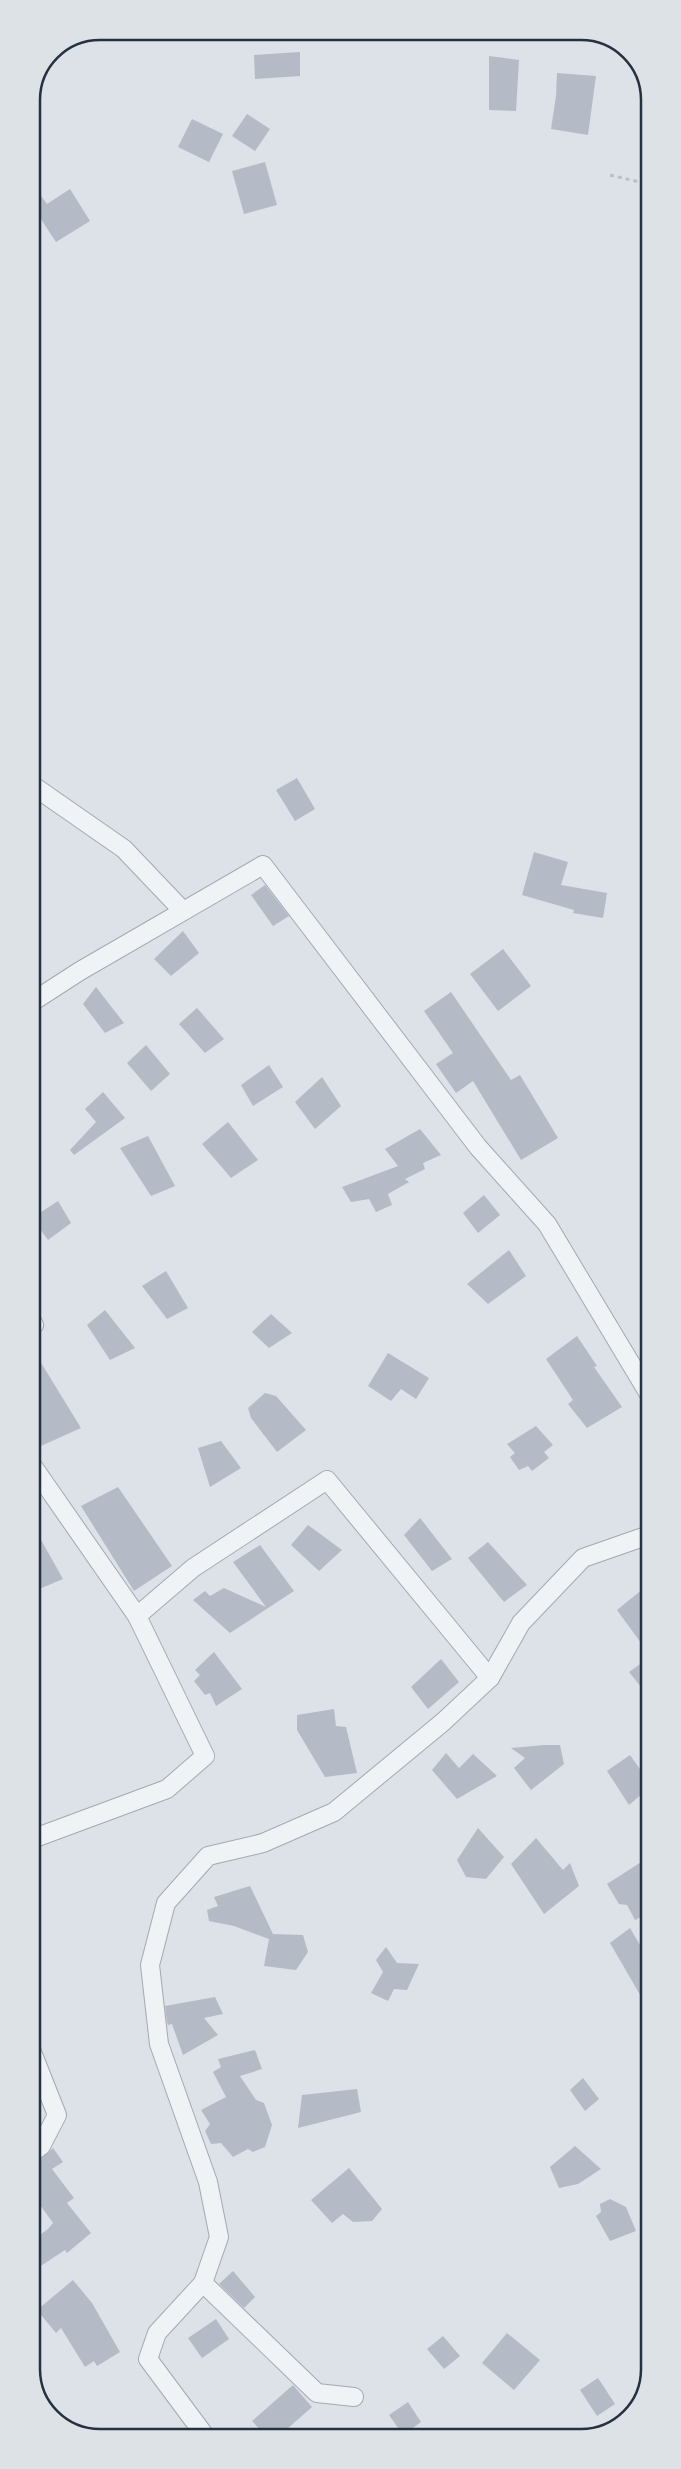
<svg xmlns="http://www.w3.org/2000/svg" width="681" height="2469" font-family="Signika,sans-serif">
<rect width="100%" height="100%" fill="#dde2e8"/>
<g fill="#b4bbc6">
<polygon points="300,52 300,76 255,79 254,55"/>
<polygon points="489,56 519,60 516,111 489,110"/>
<polygon points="557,73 596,76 588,135 551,129 556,96"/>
<polygon points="247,114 270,129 255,151 232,136"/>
<polygon points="192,119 223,134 209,162 178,147"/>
<polygon points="265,162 277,205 244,214 232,171"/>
<polygon points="31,182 47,204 70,189 90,221 56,242 31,204"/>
<polygon points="297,778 315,809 295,821 276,790"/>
<polygon points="534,852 568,862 561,885 607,893 603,918 573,913 574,910 522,895"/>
<polygon points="265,885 289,916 273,926 251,895"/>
<polygon points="183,931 199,953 171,976 154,959"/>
<polygon points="503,949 531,986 498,1011 470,974"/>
<polygon points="96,987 124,1023 105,1033 83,1004"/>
<polygon points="451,992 511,1080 520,1075 558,1138 521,1160 473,1081 456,1093 436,1064 453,1053 424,1011"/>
<polygon points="197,1008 224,1039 205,1053 179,1024"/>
<polygon points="146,1045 170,1074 151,1091 127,1063"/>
<polygon points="269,1065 283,1087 253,1106 241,1085"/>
<polygon points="322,1077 341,1106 315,1129 295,1102"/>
<polygon points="103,1092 125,1118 74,1155 70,1150 96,1122 85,1109"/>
<polygon points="228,1122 258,1160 231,1178 202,1144"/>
<polygon points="420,1129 441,1155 423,1163 425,1169 405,1179 409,1182 388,1194 392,1205 376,1212 369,1199 351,1202 342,1187 398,1166 385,1149"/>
<polygon points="148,1136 175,1186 151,1196 120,1148"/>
<polygon points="484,1195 500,1215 478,1233 463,1213"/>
<polygon points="58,1201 71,1223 48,1240 32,1218"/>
<polygon points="509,1250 526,1276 488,1304 467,1284"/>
<polygon points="166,1271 188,1308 167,1319 142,1286"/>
<polygon points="105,1310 135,1348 110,1360 87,1325"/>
<polygon points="271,1314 292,1333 269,1348 252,1332"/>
<polygon points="577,1336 597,1366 594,1367 622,1407 587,1428 568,1404 573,1400 546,1359"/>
<polygon points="32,1348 81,1428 32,1450"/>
<polygon points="388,1353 429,1378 416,1399 401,1389 391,1401 368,1386"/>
<polygon points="265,1393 276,1396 306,1430 277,1452 251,1418 248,1408"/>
<polygon points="536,1426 553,1445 544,1452 549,1458 532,1471 528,1466 519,1470 510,1457 515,1453 507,1444"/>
<polygon points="221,1441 241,1468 210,1487 198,1448"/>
<polygon points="118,1487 172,1566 134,1591 81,1506"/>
<polygon points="420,1518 452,1559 432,1571 404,1535"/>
<polygon points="32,1524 63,1579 32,1592"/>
<polygon points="308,1525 342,1550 319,1571 291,1545"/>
<polygon points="488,1542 527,1585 504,1602 468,1558"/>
<polygon points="260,1545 294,1591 230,1633 193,1600 205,1591 210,1596 224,1588 266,1607 233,1562"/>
<polygon points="649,1584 649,1654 617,1610"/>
<polygon points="214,1652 242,1689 216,1706 210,1693 205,1695 194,1681 200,1675 195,1670"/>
<polygon points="649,1658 649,1697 629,1672"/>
<polygon points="441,1659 459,1682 428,1709 411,1687"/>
<polygon points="334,1709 336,1726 346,1727 357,1773 325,1777 297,1730 297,1715"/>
<polygon points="545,1745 560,1745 564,1764 531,1790 514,1768 525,1758 511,1748"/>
<polygon points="446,1753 459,1768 473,1754 497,1776 457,1799 432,1770"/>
<polygon points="630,1755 649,1782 649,1788 629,1805 607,1771"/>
<polygon points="478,1828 504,1857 486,1879 466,1877 457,1860"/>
<polygon points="536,1838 563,1870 570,1863 579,1886 544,1914 511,1864"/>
<polygon points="649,1857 649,1913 635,1920 627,1905 619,1904 607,1884"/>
<polygon points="250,1886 273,1934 303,1935 308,1952 296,1970 264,1966 269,1939 234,1926 209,1921 207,1910 218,1906 214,1897"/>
<polygon points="630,1928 650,1962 650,2012 610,1943"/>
<polygon points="386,1947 397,1963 419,1964 407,1990 394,1989 388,2001 371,1993 383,1972 376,1960"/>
<polygon points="215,1997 223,2014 204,2018 218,2035 183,2055 172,2024 168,2025 167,2022 165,2006"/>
<polygon points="255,2050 262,2069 240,2076 256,2100 264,2103 272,2125 265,2147 253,2152 248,2149 233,2157 221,2143 211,2144 205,2131 210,2124 201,2110 226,2097 213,2072 221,2067 218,2059"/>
<polygon points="583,2078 599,2099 585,2111 570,2090"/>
<polygon points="357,2089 361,2112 298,2128 302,2095"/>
<polygon points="575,2146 601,2169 578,2184 559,2188 550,2167"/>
<polygon points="53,2148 63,2162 52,2169 74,2198 67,2203 91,2233 67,2253 65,2250 33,2271 33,2240 48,2229 53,2223 33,2195 32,2163 39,2161"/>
<polygon points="349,2168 382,2209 372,2221 353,2222 343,2214 332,2223 311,2200"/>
<polygon points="610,2199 626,2207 636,2231 610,2241 596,2216 601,2212 600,2204"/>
<polygon points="233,2271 255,2297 244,2308 219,2284"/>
<polygon points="73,2280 92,2303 120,2352 97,2366 94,2361 85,2367 61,2328 56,2333 37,2310"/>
<polygon points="216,2319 229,2339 202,2358 188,2338"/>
<polygon points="507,2333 540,2360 514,2390 482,2363"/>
<polygon points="443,2336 460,2356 444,2369 427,2349"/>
<polygon points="598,2378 615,2404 597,2416 580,2390"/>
<polygon points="293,2385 312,2407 278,2437 267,2437 252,2421"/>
<polygon points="408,2402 421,2422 403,2435 389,2415"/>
</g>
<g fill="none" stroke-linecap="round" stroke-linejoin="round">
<g stroke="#a2a9b2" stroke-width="20">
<g id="street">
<polyline points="32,785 124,849 183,911"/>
<polyline points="32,1002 80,971 263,865 478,1147 547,1224 649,1394"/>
<polyline points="32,1321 34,1325 32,1327"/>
<polyline points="32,1465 137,1616"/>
<polyline points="32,1839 167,1789 205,1756 137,1616 193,1568 327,1480 490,1678"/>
<polyline points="32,2052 57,2115 41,2146 32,2153"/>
<polyline points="203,2283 317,2393 354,2397"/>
<polyline points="206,2437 148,2359 157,2333 203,2283 219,2237 208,2182 159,2044 150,1965 166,1903 208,1856 263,1843 334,1812 443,1722 490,1678 521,1623 583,1558 649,1535"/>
</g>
</g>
<polyline stroke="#bbc0c7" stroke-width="3" stroke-dasharray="4 4" stroke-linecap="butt" points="610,175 648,184"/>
<use href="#street" stroke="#f0f3f6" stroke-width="18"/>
</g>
<path d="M0 0H681V2469H0ZM100 40H581A60 60 0 0 1 641 100V2369A60 60 0 0 1 581 2429H100A60 60 0 0 1 40 2369V100A60 60 0 0 1 100 40Z" fill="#dde2e7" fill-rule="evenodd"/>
<path fill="none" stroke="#253040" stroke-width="2.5" d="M100 40H581A60 60 0 0 1 641 100V2369A60 60 0 0 1 581 2429H100A60 60 0 0 1 40 2369V100A60 60 0 0 1 100 40Z"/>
</svg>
